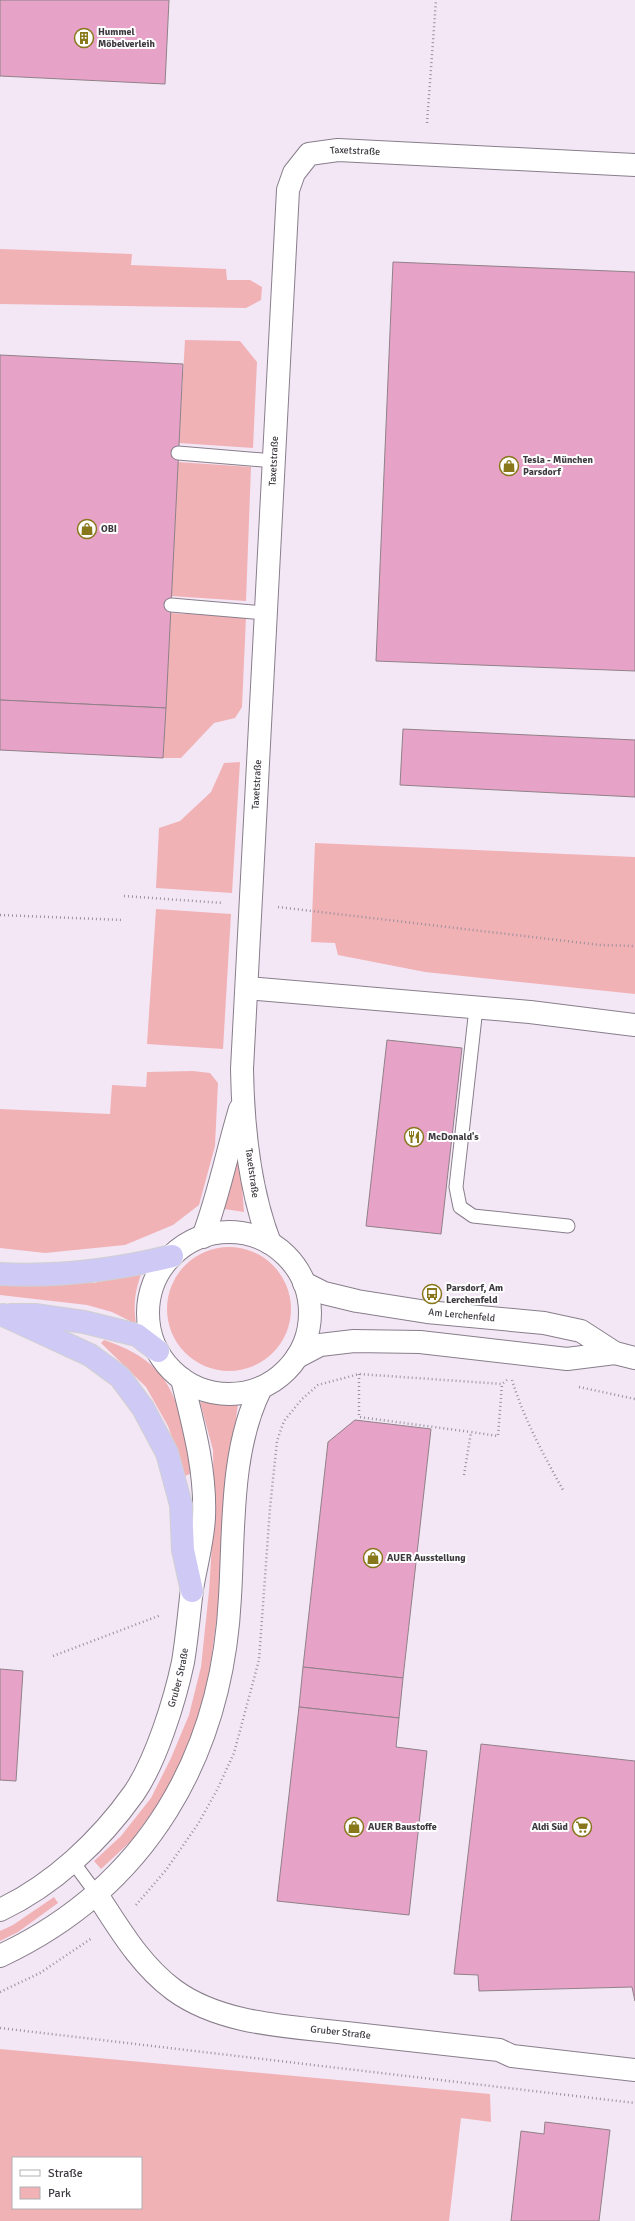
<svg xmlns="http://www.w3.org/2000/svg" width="635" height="2221" font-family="Signika,sans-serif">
<rect width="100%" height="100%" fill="#f3e7f6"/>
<g fill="#f1b2b6" fill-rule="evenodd">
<polygon points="0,249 132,254 131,265 226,269 227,280 250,280 262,287 261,300 246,308 0,304"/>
<polygon points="185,340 240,341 257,362 253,448 179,443"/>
<polygon points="178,462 251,467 246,601 171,596"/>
<polygon points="170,613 246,617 242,707 235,718 214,723 181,758 163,758"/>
<polygon points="240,762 232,893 156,888 159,828 180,821 211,792 224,763"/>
<polygon points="315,843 635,857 635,994 425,972 338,955 335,943 311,942"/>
<polygon points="156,909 231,914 223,1049 147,1044"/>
<polygon points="193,1071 210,1073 218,1083 215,1146 199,1205 173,1225 125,1245 45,1253 0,1248 0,1109 110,1114 112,1085 146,1087 147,1072"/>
<path d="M235 1158 240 1159 244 1212 224 1209C230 1193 227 1172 235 1158Z"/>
<circle cx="229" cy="1309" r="62"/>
<path d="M142 1272C135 1290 133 1304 136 1324L112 1312 87 1305 0 1295V1283H94Z"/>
<path d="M104 1340C177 1364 179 1405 192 1473L185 1476 168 1426 146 1387 101 1343Z"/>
<polygon points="200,1402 223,1405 238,1404 228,1478 220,1593 210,1669 199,1719 180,1763 159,1803 131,1841 101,1869 94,1861 121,1836 151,1798 171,1758 189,1715 201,1667 209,1591 214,1513 213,1450"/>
<polygon points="54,1897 58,1903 18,1932 0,1941 0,1931 13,1925"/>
<path d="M0 2049 490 2094 491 2122 461 2118 449 2221H0ZM13 2158H141V2208H13Z"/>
</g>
<g fill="#e7a3c7" stroke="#908088">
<polygon points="0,0 169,0 165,84 0,76"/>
<polygon points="393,262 635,272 635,671 376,661"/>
<polygon points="0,355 183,364 166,708 0,700"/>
<polygon points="0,700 166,708 163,758 0,750"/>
<polygon points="403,729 635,740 635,797 400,785"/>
<polygon points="387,1040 462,1048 441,1234 366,1226"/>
<polygon points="355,1420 431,1429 403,1678 303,1667 328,1442"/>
<polygon points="303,1667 403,1678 399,1718 299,1707"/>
<polygon points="0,1669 23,1671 16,1781 0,1780"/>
<polygon points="299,1707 399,1718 396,1747 427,1751 409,1915 277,1901"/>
<polygon points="481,1744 635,1761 635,2001 632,1987 479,1991 478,1975 454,1974"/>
<polygon points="545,2122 610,2130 599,2221 511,2221 521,2131 544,2134"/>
</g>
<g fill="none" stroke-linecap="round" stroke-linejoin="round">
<g stroke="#887e8b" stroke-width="15">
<g id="service">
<polyline points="178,453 274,461"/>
<polyline points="171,605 266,613"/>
<polyline points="476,1008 456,1187 460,1207 473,1216 568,1226"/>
<polyline points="73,1862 96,1893"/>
</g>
</g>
<g stroke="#887e8b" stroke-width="24">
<g id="minor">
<polyline points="247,988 530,1012 635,1025"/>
<path d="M203 1237C219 1195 227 1152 240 1109"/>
<path id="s1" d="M270 1243C249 1189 243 1128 242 1069L288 190 294 173 309 154 338 150 635 165"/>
<path id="s2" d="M96 1893C119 1928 140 1965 174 1990 222 2025 289 2026 346 2033 397 2039 448 2044 499 2050L512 2056 635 2070"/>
</g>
</g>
<g stroke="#887e8b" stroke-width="24">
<g id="tertiary">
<circle cx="229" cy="1313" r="81"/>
<path id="s3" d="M304 1283 324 1293 357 1301 427 1312 544 1323 581 1331 615 1353 635 1358"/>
<polyline points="297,1357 320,1345 354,1341 420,1342 567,1359 615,1353"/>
<path id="s4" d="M0 1910C53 1885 100 1841 134 1793 156 1761 175 1700 183 1662 187 1638 189 1613 192 1589 196 1565 203 1541 204 1517 206 1470 193 1424 182 1379"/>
<path d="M0 1956C147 1887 222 1756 230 1597 234 1530 230 1449 261 1388"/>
</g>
</g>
<g stroke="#d1d0d1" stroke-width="24">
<g id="motorway">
<path d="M0 1274C58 1277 116 1270 172 1256"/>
<polyline points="3,1315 90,1355 120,1377 143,1408 167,1453 181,1505 183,1550 192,1591"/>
<polyline points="11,1315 35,1315 84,1322 137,1335 158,1351"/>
</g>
</g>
<g stroke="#99919c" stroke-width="2.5" stroke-dasharray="1 3" stroke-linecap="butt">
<polyline points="427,123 436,0"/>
<polyline points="124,896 223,903"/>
<polyline points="278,907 600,945 635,946"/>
<polyline points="0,915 123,920"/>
<polyline points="359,1374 359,1417 471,1432"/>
<path d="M512 1380C524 1419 543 1454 563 1490"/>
<polyline points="579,1387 635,1399"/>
<polyline points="464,1475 471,1432 498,1436 502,1384"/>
<polyline points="53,1656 161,1615"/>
<polyline points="136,1905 166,1870 198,1824 217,1790 234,1753 259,1660 270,1508 277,1441 284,1421 302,1399 318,1385 359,1374 502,1384 507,1380"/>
<polyline points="0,1992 40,1973 92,1938"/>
<polyline points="0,2028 635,2103"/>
</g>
<use href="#service" stroke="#fff" stroke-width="13"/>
<use href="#minor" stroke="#fff" stroke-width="22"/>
<use href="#tertiary" stroke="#fff" stroke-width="22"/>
<use href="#motorway" stroke="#cec9f5" stroke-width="22"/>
</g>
<defs>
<g id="building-ring" transform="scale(1)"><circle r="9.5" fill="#fff" stroke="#88771b" stroke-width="1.5"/><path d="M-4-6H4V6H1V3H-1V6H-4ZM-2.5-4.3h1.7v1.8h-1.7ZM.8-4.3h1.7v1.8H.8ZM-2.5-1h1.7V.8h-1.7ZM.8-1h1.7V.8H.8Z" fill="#88771b"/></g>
<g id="shop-ring" transform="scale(1)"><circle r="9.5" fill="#fff" stroke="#88771b" stroke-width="1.5"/><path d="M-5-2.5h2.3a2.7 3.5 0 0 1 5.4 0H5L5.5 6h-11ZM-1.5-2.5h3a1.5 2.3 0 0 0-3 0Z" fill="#88771b"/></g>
<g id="restaurant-ring" transform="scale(1)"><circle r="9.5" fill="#fff" stroke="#88771b" stroke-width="1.5"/><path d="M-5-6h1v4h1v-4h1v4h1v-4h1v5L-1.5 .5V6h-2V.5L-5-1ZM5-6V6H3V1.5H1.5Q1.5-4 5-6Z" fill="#88771b"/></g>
<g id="bus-ring" transform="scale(1)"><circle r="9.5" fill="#fff" stroke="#88771b" stroke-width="1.5"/><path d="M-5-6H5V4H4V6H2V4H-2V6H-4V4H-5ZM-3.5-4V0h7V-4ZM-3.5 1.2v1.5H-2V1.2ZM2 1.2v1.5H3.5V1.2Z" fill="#88771b"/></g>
<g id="supermarket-ring" transform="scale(1)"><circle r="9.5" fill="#fff" stroke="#88771b" stroke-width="1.5"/><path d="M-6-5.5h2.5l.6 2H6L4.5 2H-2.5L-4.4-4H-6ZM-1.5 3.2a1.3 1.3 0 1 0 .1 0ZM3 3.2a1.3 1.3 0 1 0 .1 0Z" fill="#88771b"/></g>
</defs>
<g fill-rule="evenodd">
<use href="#building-ring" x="84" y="38"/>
<use href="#shop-ring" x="509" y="466"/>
<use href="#shop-ring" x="87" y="529"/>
<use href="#restaurant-ring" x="414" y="1137"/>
<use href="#bus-ring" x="432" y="1294"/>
<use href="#shop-ring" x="373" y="1558"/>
<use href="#shop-ring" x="354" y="1827"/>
<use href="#supermarket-ring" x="582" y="1827"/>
</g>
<g text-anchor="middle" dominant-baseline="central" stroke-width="4" stroke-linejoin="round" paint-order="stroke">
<g font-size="10" font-weight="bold" fill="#3e3a40" stroke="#fff" text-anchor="start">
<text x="98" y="32">Hummel<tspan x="98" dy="12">Möbelverleih</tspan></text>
<text x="523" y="460">Tesla - München<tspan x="523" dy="12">Parsdorf</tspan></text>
<text x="101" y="529">OBI</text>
<text x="428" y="1137">McDonald's</text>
<text x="446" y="1288">Parsdorf, Am<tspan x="446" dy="12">Lerchenfeld</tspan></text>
<text x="387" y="1558">AUER Ausstellung</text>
<text x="368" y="1827">AUER Baustoffe</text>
<text x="568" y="1827" text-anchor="end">Aldi Süd</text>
</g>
<g font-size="10" fill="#3e3a40" stroke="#fff">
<text stroke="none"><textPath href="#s1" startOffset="1146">Taxetstraße</textPath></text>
<text stroke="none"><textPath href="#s1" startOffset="786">Taxetstraße</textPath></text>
<text stroke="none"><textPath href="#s1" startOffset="462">Taxetstraße</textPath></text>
<text transform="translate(252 1173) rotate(82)">Taxetstraße</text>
<text stroke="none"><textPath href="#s3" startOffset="162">Am Lerchenfeld</textPath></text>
<text stroke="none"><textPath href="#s4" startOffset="304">Gruber Straße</textPath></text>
<text stroke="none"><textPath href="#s2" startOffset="299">Gruber Straße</textPath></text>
</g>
</g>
<rect x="12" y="2157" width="130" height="52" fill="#ffffff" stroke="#b2b0b3"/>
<rect x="20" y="2170" width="20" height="6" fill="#ffffff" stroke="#b2b0b3"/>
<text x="48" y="2177" font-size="12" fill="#3e3a40">Straße</text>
<rect x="20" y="2187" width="20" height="12" fill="#f1b2b6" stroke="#b2b0b3"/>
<text x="48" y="2197" font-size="12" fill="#3e3a40">Park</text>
</svg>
